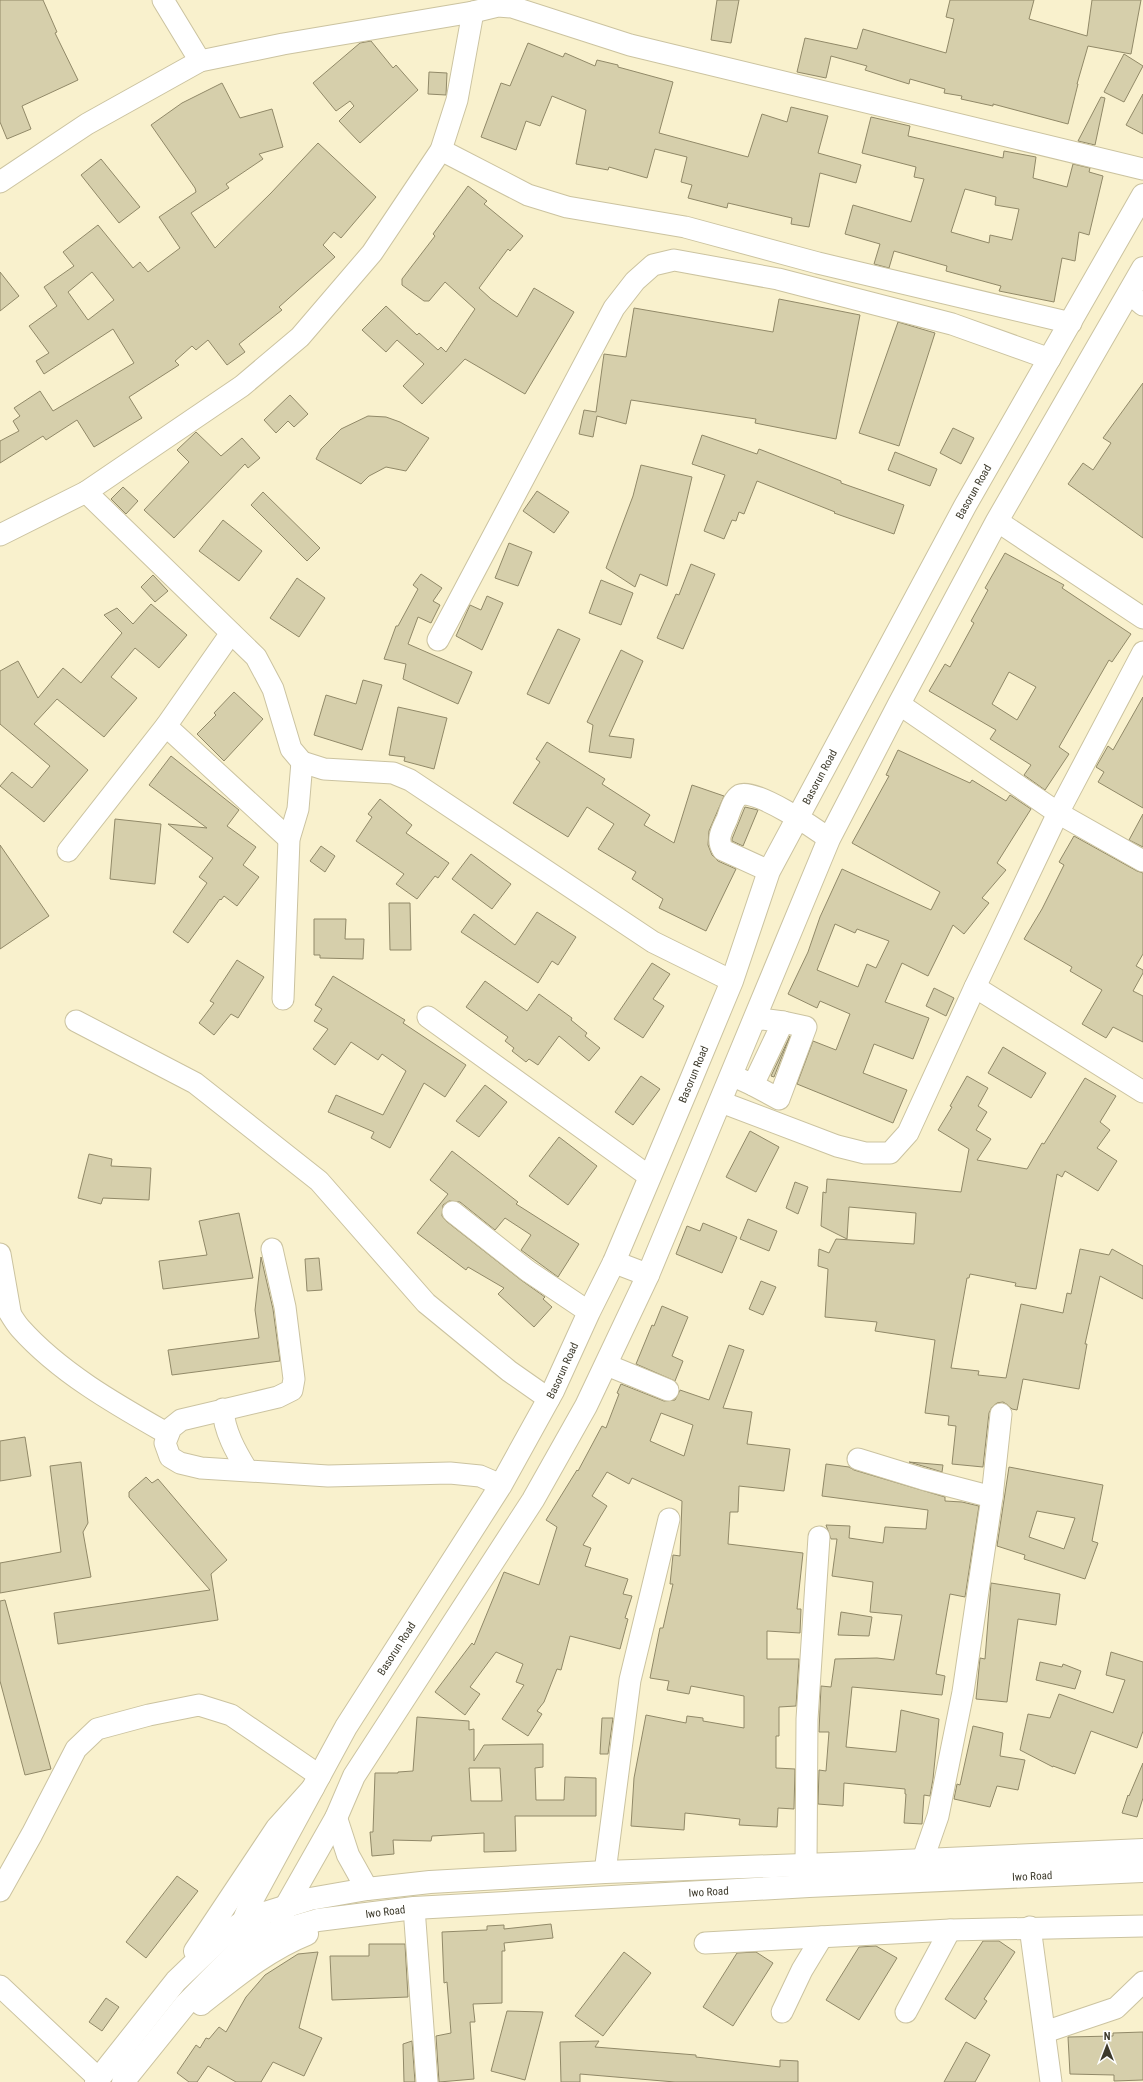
<svg xmlns="http://www.w3.org/2000/svg" width="1143" height="2082" font-family="'Roboto Condensed',sans-serif">
<rect width="100%" height="100%" fill="#f9f1cd"/>
<g fill="#d6cfab" stroke="#918968" fill-rule="evenodd">
<polygon points="0,0 43,0 57,32 55,33 78,80 22,106 31,129 7,139 0,122"/>
<polygon points="717,0 739,0 731,43 711,40"/>
<polygon points="950,0 1034,0 1029,19 1087,36 1092,0 1141,0 1131,54 1088,46 1077,84 1078,84 1068,124 993,104 993,106 961,99 962,96 944,93 945,89 910,79 909,84 893,79 865,70 867,66 831,56 826,78 797,72 805,38 857,49 863,29 946,53 954,19 946,17"/>
<polygon points="371,41 393,68 396,65 418,90 360,143 339,121 354,106 350,101 336,111 313,83 360,43"/>
<polygon points="528,43 563,57 565,53 595,66 597,60 618,65 618,67 673,82 659,133 748,157 762,114 787,122 791,107 828,116 818,153 861,165 856,183 820,173 809,227 791,224 792,218 728,203 727,208 688,198 692,185 681,182 687,157 655,149 647,178 609,167 608,170 576,164 586,110 552,96 540,126 526,121 516,150 481,137 501,83 510,86"/>
<polygon points="1124,54 1143,66 1124,102 1104,92"/>
<polygon points="429,72 447,73 446,95 428,94"/>
<path d="M222 83 240 118 272 109 283 147 259 154 263 159 226 184 229 188 191 213 215 248 271 193 318 143 376 197 341 238 334 232 323 245 335 257 279 307 282 310 239 344 245 352 227 365 208 340 196 350 192 346 175 361 179 365 129 397 142 418 94 447 77 420 46 440 43 436 0 463V441L19 431 13 421 20 416 14 408 40 391 53 411 134 363 113 329 44 374 36 361 49 353 29 326 57 306 44 287 74 266 63 252 98 225 133 268 140 262 148 272 180 248 159 217 196 192 195 188 151 125 182 103ZM92 272 114 300 88 320 68 292Z"/>
<polygon points="1143,94 1143,134 1126,125"/>
<polygon points="1101,97 1105,98 1095,145 1078,141"/>
<path d="M871 117 910 126 908 136 1003 158 1004 151 1036 157 1033 178 1067 187 1073 164 1090 168 1089 172 1103 176 1089 235 1079 232 1075 261 1062 258 1054 302 999 291 1001 286 946 271 947 266 894 251 889 268 874 264 880 244 845 234 853 205 911 222 924 179 914 177 916 167 862 153ZM965 189 996 197 995 205 1019 209 1012 240 990 235 989 243 951 232Z"/>
<polygon points="101,159 140,207 119,223 81,175"/>
<polygon points="468,186 487,201 484,204 523,236 510,251 508,249 479,288 491,299 517,317 534,288 574,312 525,394 465,359 422,404 403,386 424,364 397,340 386,352 362,330 386,306 417,335 419,333 438,350 441,347 446,352 475,309 445,282 429,301 424,301 402,285 402,279 435,236 433,234"/>
<polygon points="0,272 19,296 0,311"/>
<polygon points="779,299 860,315 836,439 755,423 756,419 631,400 626,424 597,416 593,437 579,434 584,410 596,412 604,354 626,357 634,308 773,332"/>
<polygon points="898,322 935,333 899,446 859,433"/>
<polygon points="1143,383 1143,538 1068,484 1083,463 1093,470 1111,443 1103,438"/>
<polygon points="290,395 308,414 294,427 288,421 276,433 264,420"/>
<polygon points="368,416 386,417 400,422 429,438 406,471 386,467 369,476 361,484 316,459 321,449 341,429"/>
<polygon points="953,428 974,438 961,464 940,453"/>
<polygon points="196,432 221,456 242,438 260,458 248,468 245,464 174,538 144,510 189,462 177,450"/>
<polygon points="702,435 757,454 759,449 841,481 841,483 904,505 894,534 834,513 835,512 757,481 744,514 739,512 736,521 732,520 724,539 704,531 725,475 692,464"/>
<polygon points="895,452 937,469 930,486 888,470"/>
<polygon points="641,465 692,477 667,586 640,574 635,587 606,568 633,496"/>
<polygon points="123,487 138,501 126,514 111,499"/>
<polygon points="537,491 569,512 554,533 523,511"/>
<polygon points="263,492 320,548 307,561 251,505"/>
<polygon points="223,520 262,551 239,581 199,551"/>
<polygon points="509,543 532,552 518,586 495,578"/>
<path d="M1005 553 1064 585 1062 588 1131 634 1112 662 1109 660 1059 747 1069 754 1045 790 1024 775 1031 765 990 739 996 730 929 691 945 664 950 667 974 623 971 621 988 590 985 588ZM1009 672 1036 687 1017 720 992 704Z"/>
<polygon points="691,564 715,574 683,649 657,638 676,594 679,595"/>
<polygon points="421,574 442,588 433,601 440,605 431,623 418,617 408,644 472,672 458,704 403,679 406,664 384,659 396,626 398,626 418,589 413,585"/>
<polygon points="153,575 168,591 155,602 141,587"/>
<polygon points="297,578 325,598 299,637 270,618"/>
<polygon points="601,580 633,593 621,625 589,613"/>
<polygon points="487,596 503,603 482,650 456,636 470,605 481,610"/>
<polygon points="151,604 187,635 159,668 135,648 111,677 137,698 104,737 57,699 34,724 88,770 44,822 0,786 12,772 32,788 50,766 0,724 0,671 18,661 38,698 63,668 81,683 122,633 104,615 117,608 133,624"/>
<polygon points="558,629 580,639 549,704 527,694"/>
<polygon points="621,650 643,661 609,736 634,739 631,758 589,752 593,725 587,722"/>
<polygon points="363,680 382,685 362,750 314,735 326,695 356,704"/>
<polygon points="234,692 263,719 224,761 197,734 216,715 214,713"/>
<polygon points="1143,697 1143,808 1098,782 1104,772 1096,767 1108,746 1113,750"/>
<polygon points="398,707 447,718 434,769 404,761 405,757 389,755"/>
<polygon points="547,742 605,779 602,784 650,815 644,825 674,843 692,785 724,796 709,831 708,845 712,855 718,861 736,869 706,931 659,908 663,899 632,879 636,872 598,849 614,824 587,807 568,837 513,803 540,762 536,759"/>
<path d="M898 750 970 783 972 780 1006 801 1010 795 1031 809 997 863 1006 870 982 898 989 903 964 934 953 925 928 976 902 963 885 1002 929 1018 913 1059 874 1044 863 1073 907 1090 893 1123 797 1084 813 1041 836 1050 850 1014 820 1001 817 1008 788 994 808 952 820 917 842 869 931 910 940 892 852 843 889 776 886 775ZM835 924 855 933 857 929 889 941 876 968 867 964 858 987 817 970Z"/>
<polygon points="171,756 239,810 227,826 256,847 243,865 259,877 237,906 224,896 221,900 220,899 188,943 173,932 207,883 199,877 213,858 168,824 207,828 149,785"/>
<polygon points="380,799 412,825 406,833 449,863 438,878 435,876 417,899 396,884 404,874 356,841 372,817 368,814"/>
<polygon points="745,807 758,810 743,846 732,841 732,839"/>
<polygon points="1143,814 1143,847 1129,840"/>
<polygon points="115,819 161,824 155,884 110,879"/>
<polygon points="1074,836 1137,871 1143,873 1143,954 1136,966 1143,970 1143,973 1133,991 1143,996 1143,1042 1113,1027 1106,1038 1082,1024 1102,990 1070,971 1072,967 1024,939 1042,909 1064,865 1059,862"/>
<polygon points="0,845 49,916 0,949"/>
<polygon points="321,846 335,856 325,872 310,861"/>
<polygon points="471,854 511,884 492,909 452,879"/>
<polygon points="389,903 410,903 411,950 390,950"/>
<polygon points="537,912 576,937 558,965 552,961 538,983 461,932 474,914 515,945"/>
<polygon points="314,919 346,919 345,939 364,939 363,959 320,958 320,955 314,955"/>
<polygon points="237,960 264,977 238,1018 231,1014 214,1035 199,1023 214,1003 210,1001"/>
<polygon points="652,963 670,974 653,999 664,1006 643,1038 614,1019"/>
<polygon points="333,976 405,1020 403,1023 466,1065 445,1097 424,1083 390,1148 371,1138 374,1132 328,1112 336,1095 383,1115 406,1071 382,1054 378,1060 351,1042 335,1065 313,1049 328,1029 314,1021 322,1009 315,1005"/>
<polygon points="485,981 527,1011 539,994 572,1018 571,1020 587,1033 585,1036 600,1048 589,1061 559,1036 538,1065 529,1059 526,1062 512,1051 514,1048 505,1041 508,1037 466,1007"/>
<polygon points="934,988 954,998 946,1016 926,1006"/>
<polygon points="790,1036 774,1077 771,1076"/>
<polygon points="1003,1047 1046,1073 1031,1098 988,1073"/>
<polygon points="641,1076 660,1089 633,1125 615,1112"/>
<polygon points="967,1076 988,1088 978,1106 987,1112 976,1130 991,1139 977,1160 1027,1169 1042,1143 1044,1144 1085,1078 1116,1096 1100,1122 1110,1130 1097,1148 1117,1161 1098,1191 1065,1171 1062,1177 1057,1174 1036,1289 1015,1286 1016,1283 970,1274 969,1278 967,1278 951,1368 979,1371 978,1375 1006,1378 1021,1304 1063,1313 1067,1293 1071,1294 1080,1249 1109,1255 1112,1249 1143,1266 1143,1299 1100,1276 1085,1344 1087,1344 1079,1389 1023,1379 1017,1410 1012,1409 1008,1405 1003,1402 997,1403 992,1407 989,1413 983,1467 952,1464 956,1426 948,1425 949,1416 925,1413 935,1340 875,1331 877,1322 825,1317 828,1269 818,1266 819,1249 829,1253 836,1239 914,1244 916,1213 849,1207 847,1239 821,1226 823,1192 826,1193 827,1179 961,1192 969,1149 938,1130 952,1107 950,1106"/>
<polygon points="485,1085 507,1102 479,1137 456,1121"/>
<polygon points="750,1131 779,1147 756,1192 726,1177"/>
<polygon points="559,1137 597,1166 568,1205 529,1176"/>
<polygon points="452,1151 518,1202 516,1204 579,1244 558,1277 521,1250 531,1235 505,1218 495,1230 460,1202 449,1201 443,1205 442,1216 446,1221 521,1280 545,1297 543,1299 552,1307 534,1327 498,1294 504,1288 468,1267 466,1270 417,1233 448,1194 430,1180"/>
<polygon points="89,1154 112,1159 111,1166 151,1168 149,1200 103,1198 101,1204 78,1198"/>
<polygon points="795,1182 808,1187 798,1214 786,1208"/>
<polygon points="239,1213 253,1278 163,1289 159,1261 207,1255 199,1221"/>
<polygon points="748,1219 777,1231 769,1251 740,1239"/>
<polygon points="703,1223 737,1237 722,1273 676,1254 687,1226 700,1231"/>
<polygon points="261,1257 273,1309 280,1361 172,1375 168,1350 259,1338 255,1310"/>
<polygon points="319,1258 322,1290 307,1291 305,1259"/>
<polygon points="761,1281 776,1287 763,1315 749,1309"/>
<polygon points="662,1306 688,1317 672,1356 683,1361 675,1381 636,1364 652,1325 654,1326"/>
<path d="M729 1345 744 1350 723 1408 752 1412 747 1444 790 1449 784 1491 739 1486 738 1512H730L728 1544 803 1553 797 1609H801L800 1633 767 1631V1659H799L796 1706 779 1707V1736H776V1768L795 1769 794 1809 778 1808 777 1827 739 1825 740 1819 685 1813 684 1830 631 1826 634 1778 646 1715 686 1723 687 1716 703 1718V1721L744 1728V1696L691 1686 689 1694 667 1690 669 1681 650 1678 660 1628H663L673 1584H670L673 1555 680 1556 682 1501 632 1478 629 1484 607 1472 592 1496 607 1506 583 1545 591 1548 585 1566 628 1579 623 1594 632 1596 625 1618 628 1619 620 1649 570 1636 561 1670 557 1669 544 1702 537 1711 542 1714 528 1736 502 1719 524 1685 516 1682 523 1664 496 1652 470 1687 480 1694 465 1715 435 1692 472 1643 474 1645 504 1572 539 1585 557 1527 546 1520 577 1470 578 1471 602 1426 606 1428 619 1394 617 1393 621 1384 664 1401 675 1400 680 1390 709 1400ZM661 1413 693 1425 684 1456 650 1441Z"/>
<polygon points="25,1437 31,1476 0,1481 0,1441"/>
<polygon points="81,1462 88,1523 83,1532 91,1577 0,1593 0,1563 61,1552 50,1466"/>
<polygon points="909,1462 943,1465 942,1472 926,1467"/>
<polygon points="826,1464 849,1467 854,1470 945,1497 945,1501 962,1502 979,1506 965,1597 950,1594 936,1674 945,1676 942,1695 852,1687 846,1747 896,1752 901,1710 939,1719 933,1779 930,1796 924,1795 922,1824 904,1823 906,1794 905,1794 905,1789 844,1783 843,1806 818,1804 819,1770 826,1771 829,1732 819,1732 821,1686 831,1687 835,1659 877,1658 894,1660 902,1615 870,1612 873,1582 832,1576 837,1539 831,1539 826,1525 850,1526 849,1538 883,1543 885,1527 926,1529 928,1510 822,1496"/>
<path d="M1009 1467 1103 1485 1092 1541 1098 1543 1085 1579 1024 1559 1025 1555 997 1546ZM1037 1511 1075 1518 1064 1549 1029 1537Z"/>
<polygon points="146,1477 152,1483 158,1479 227,1560 211,1574 218,1620 58,1644 54,1613 210,1590 129,1497 129,1492"/>
<polygon points="991,1583 1060,1594 1056,1625 1018,1619 1007,1702 976,1699 980,1658 985,1659"/>
<polygon points="5,1600 51,1769 25,1775 0,1681 0,1601"/>
<polygon points="841,1612 872,1617 869,1636 838,1635"/>
<polygon points="1111,1652 1143,1662 1143,1731 1137,1748 1091,1731 1075,1774 1053,1766 1053,1767 1020,1750 1028,1714 1050,1718 1059,1694 1113,1713 1125,1680 1106,1675"/>
<polygon points="1040,1662 1062,1667 1063,1664 1081,1671 1075,1689 1036,1680"/>
<path d="M417 1717 469 1721V1730L474 1729V1761L484 1745 543 1744V1767L535 1768 536 1800H564L565 1777 596 1778V1816H515L516 1851 484 1852V1833L432 1836 431 1841 393 1840 394 1854 372 1856 370 1832H373L375 1773H398V1772L413 1771ZM469 1768H500L502 1801H471Z"/>
<polygon points="602,1718 613,1718 608,1754 600,1754"/>
<polygon points="973,1726 1003,1733 1000,1756 1025,1760 1018,1790 997,1786 990,1807 954,1799 957,1784 960,1785"/>
<polygon points="1143,1763 1143,1798 1137,1817 1122,1813 1128,1795 1129,1796"/>
<polygon points="177,1876 198,1891 146,1958 126,1942"/>
<polygon points="551,1924 553,1938 504,1943 505,1951 502,1951 502,2003 473,2004 475,2022 470,2022 474,2079 439,2082 436,2036 451,2033 447,1982 444,1983 442,1932 487,1930 487,1926 504,1925 504,1929"/>
<polygon points="983,1941 999,1941 1015,1952 984,1999 987,2001 975,2019 945,1999"/>
<polygon points="369,1944 405,1944 408,1997 332,2000 330,1956 369,1956"/>
<polygon points="876,1946 897,1958 859,2020 826,2000 859,1947"/>
<polygon points="318,1952 299,2028 322,2038 304,2076 273,2062 261,2082 236,2082 208,2066 197,2082 189,2082 177,2073 196,2045 200,2048 206,2038 209,2039 219,2027 226,2032 246,1997 265,1975 298,1954"/>
<polygon points="624,1952 651,1973 603,2036 575,2016"/>
<polygon points="756,1952 773,1963 733,2026 703,2007 737,1953"/>
<polygon points="106,1998 119,2007 102,2031 89,2022"/>
<polygon points="507,2011 543,2012 525,2080 491,2071"/>
<polygon points="1143,2032 1143,2080 1114,2081 1114,2075 1070,2074 1068,2037 1113,2036 1113,2033"/>
<polygon points="412,2041 415,2082 404,2082 403,2044"/>
<polygon points="599,2041 595,2047 696,2055 696,2057 780,2067 780,2060 798,2061 798,2082 675,2082 580,2074 580,2082 561,2082 560,2042"/>
<polygon points="966,2042 990,2055 975,2082 944,2082"/>
</g>
<g fill="none" stroke-linecap="round" stroke-linejoin="round">
<g stroke="#cbc3a0" stroke-width="23">
<g id="minor">
<polyline points="163,0 200,61"/>
<polyline points="441,150 528,195 567,207 685,227 818,263 1071,323"/>
<polyline points="0,182 87,124 200,61 283,44 473,12 498,6 512,7 630,45 1143,169"/>
<polyline points="1129,293 1143,305"/>
<polyline points="86,492 256,657 273,689 291,749 302,762 324,769 393,773 410,780 653,942 732,981"/>
<polyline points="997,521 1143,618"/>
<polyline points="0,535 86,492 242,386 300,337 372,253 441,150 457,100 473,12"/>
<polyline points="438,640 614,308 635,281 653,265 674,260 778,279 952,324 1050,359"/>
<polyline points="899,704 1058,813 1143,861"/>
<polyline points="166,726 289,839"/>
<polyline points="68,851 166,726 231,633"/>
<path d="M769 871 723 850C716 839 722 830 727 819 730 811 733 799 740 795 755 788 816 829 829 839"/>
<polyline points="975,987 1143,1092"/>
<polyline points="283,999 289,839 298,809 302,762"/>
<polyline points="428,1017 650,1177"/>
<polyline points="76,1021 195,1083 319,1181 426,1303 509,1371 549,1399"/>
<polyline points="740,1079 753,1085 783,1022 755,1018"/>
<polyline points="753,1085 779,1099 806,1027 783,1022"/>
<polyline points="721,1102 837,1146 865,1153 890,1153 908,1133 975,987 1058,813 1143,652"/>
<polyline points="453,1212 528,1271 589,1312"/>
<polyline points="272,1249 285,1307 294,1379 292,1390 278,1397 181,1420 171,1428 165,1443 170,1457 180,1463 201,1468 328,1476 450,1473 480,1476 501,1485"/>
<polyline points="0,1254 10,1311"/>
<path d="M0 1298C7 1307 12 1319 20 1328 60 1373 117 1405 168 1434"/>
<polyline points="607,1365 668,1390"/>
<path d="M223 1409C224 1431 236 1452 247 1470"/>
<polyline points="858,1459 923,1479 992,1497"/>
<polyline points="923,1859 938,1816 963,1692 992,1497 1001,1414"/>
<polyline points="806,1865 807,1719 819,1537"/>
<polyline points="605,1872 630,1680 669,1519"/>
<polyline points="0,1891 32,1834 76,1749 97,1729 149,1715 199,1705 231,1715 320,1776"/>
<polyline points="414,1908 427,2082"/>
<polyline points="1030,1927 1051,2082"/>
<polyline points="705,1943 950,1930 1143,1926"/>
<polyline points="0,1986 99,2079"/>
<polyline points="782,2012 802,1970 822,1937"/>
<polyline points="906,2012 950,1930"/>
<polyline points="1045,2032 1116,2008 1143,1982"/>
</g>
</g>
<g stroke="#cbc3a0" stroke-width="24">
<g id="major">
<polyline points="614,1262 648,1275"/>
<polyline points="281,1919 286,1906 336,1818 354,1776 533,1500 586,1406 648,1275 829,839 899,704 997,521 1143,268"/>
<path id="s1" d="M241 1937 243 1922 251 1902 346 1727 501 1485 553 1391 589 1312 614 1262 690 1082 732 981 769 871 965 506 1143 195"/>
</g>
</g>
<g stroke="#cbc3a0" stroke-width="24">
<g id="highway">
<polyline points="336,1818 348,1855 367,1889"/>
<polyline points="195,1951 277,1828 313,1788"/>
<path d="M201 2004C234 1978 267 1950 307 1934"/>
<polyline points="96,2082 176,1981 225,1934 243,1922 265,1913 310,1899 367,1889 430,1882 605,1872 858,1863 1143,1850"/>
<path id="s2" d="M123 2082 185 2005 239 1950 259 1937 318 1920 414 1908 809 1886 1143 1871"/>
</g>
</g>
<use href="#minor" stroke="#fff" stroke-width="21"/>
<use href="#major" stroke="#fff" stroke-width="22"/>
<use href="#highway" stroke="#fff" stroke-width="22"/>
</g>
<g text-anchor="middle" dominant-baseline="central" stroke-width="4" stroke-linejoin="round" paint-order="stroke">
<g font-size="11" fill="#3d3a2c" stroke="#fefefe">
<text stroke="none"><textPath href="#s1" startOffset="1625">Basorun Road</textPath></text>
<text stroke="none"><textPath href="#s1" startOffset="1301">Basorun Road</textPath></text>
<text stroke="none"><textPath href="#s1" startOffset="977">Basorun Road</textPath></text>
<text stroke="none"><textPath href="#s1" startOffset="653">Basorun Road</textPath></text>
<text stroke="none"><textPath href="#s1" startOffset="329">Basorun Road</textPath></text>
<text stroke="none"><textPath href="#s2" startOffset="977">Iwo Road</textPath></text>
<text stroke="none"><textPath href="#s2" startOffset="653">Iwo Road</textPath></text>
<text stroke="none"><textPath href="#s2" startOffset="329">Iwo Road</textPath></text>
</g>
</g>
<g transform="translate(1107 2046)" stroke="#fefefe" stroke-width="3" paint-order="stroke">
<path d="M0-3L7 15L0 10L-7 15Z" fill="#3d3a2c"/>
<text y="-6" font-size="11" font-weight="bold" text-anchor="middle" fill="#3d3a2c">N</text>
</g>
</svg>
